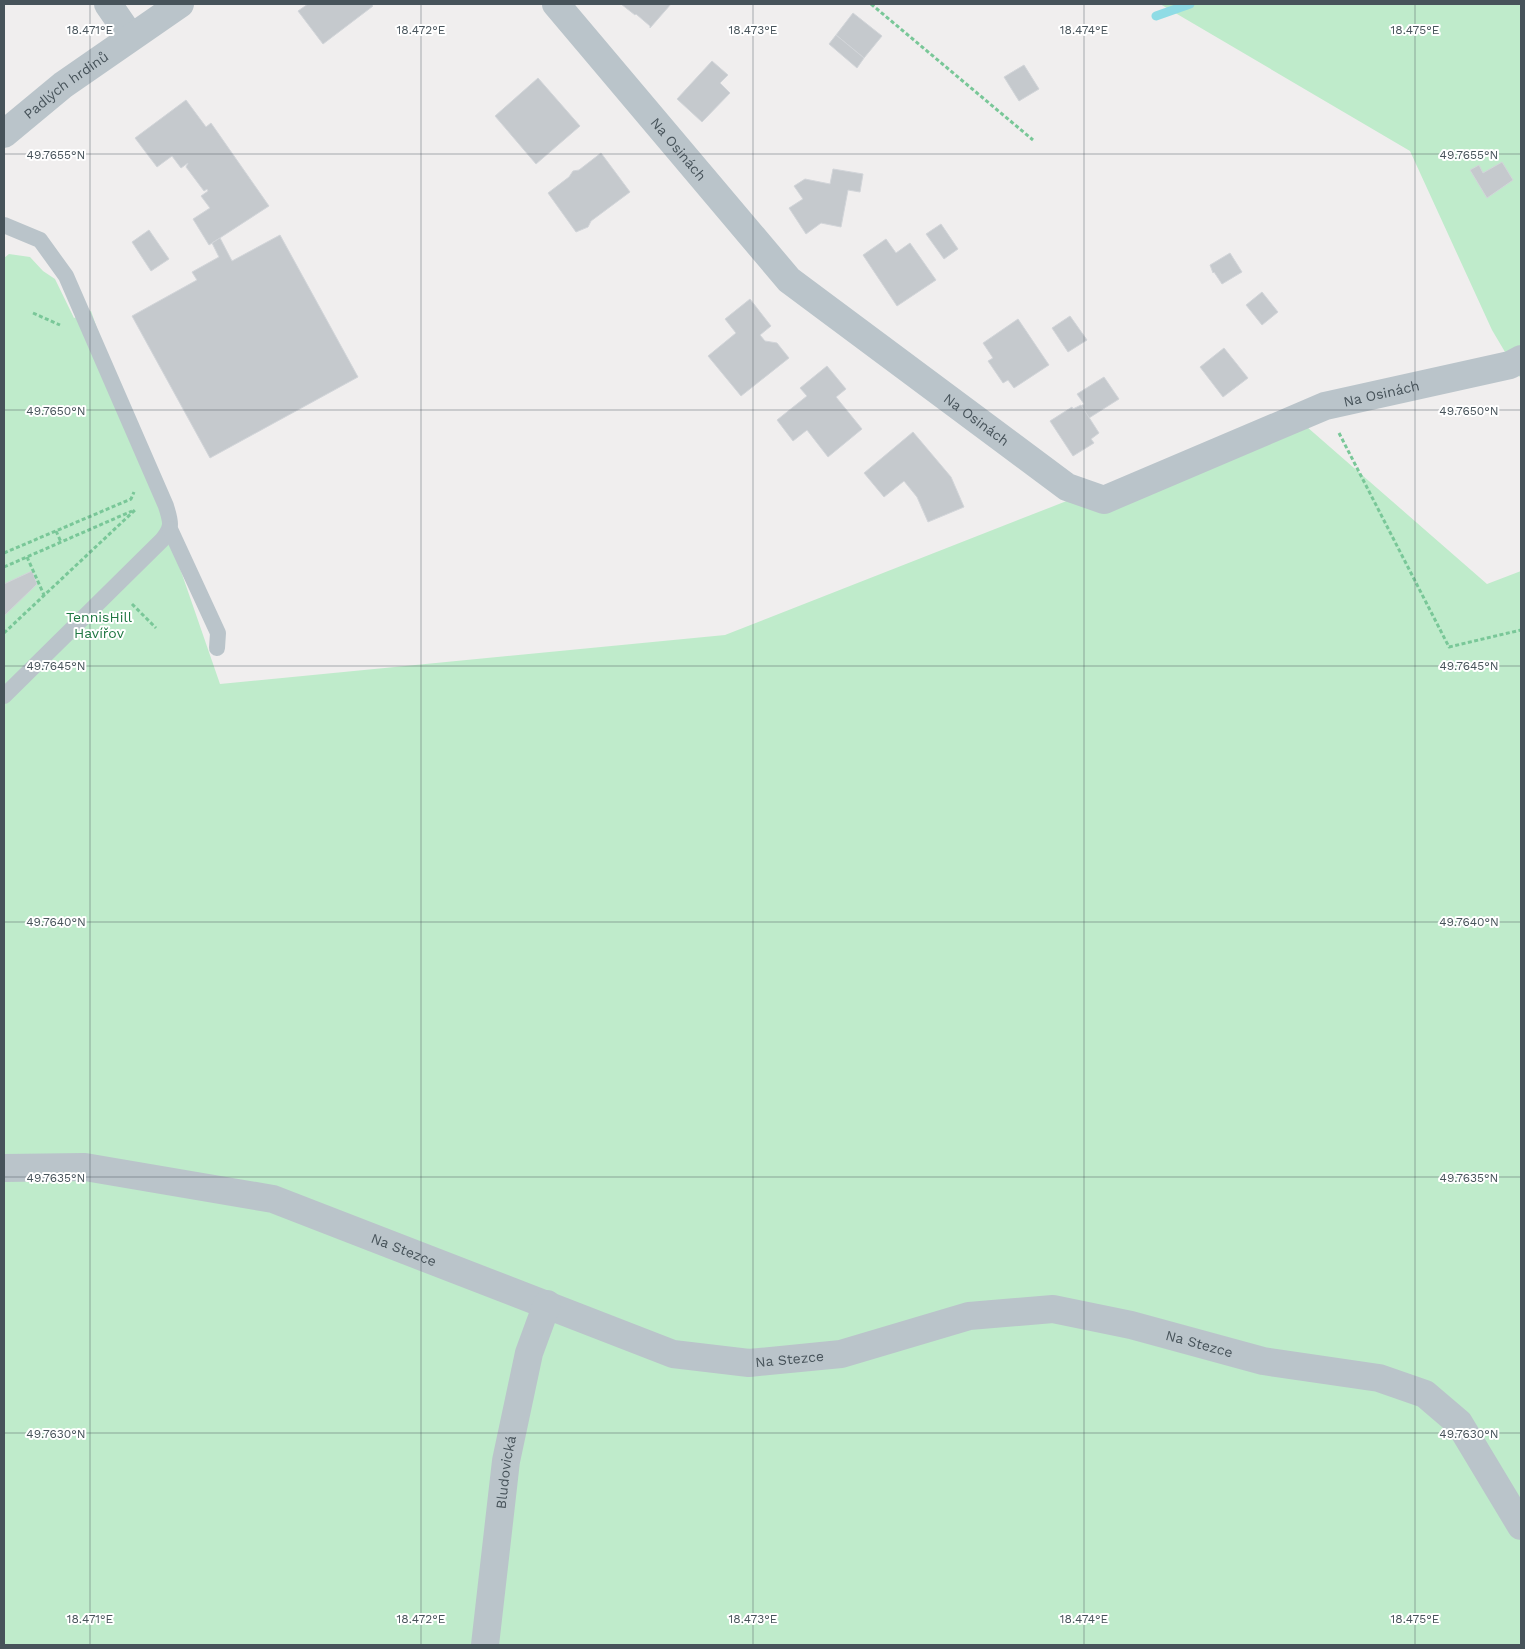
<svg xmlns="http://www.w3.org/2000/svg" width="1525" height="1649" font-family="'Work Sans',sans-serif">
<rect width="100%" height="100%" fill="#f0eeee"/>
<g fill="#bfebcb">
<polygon points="1160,4 1521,4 1521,379 1492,330 1410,151"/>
<polygon points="9,254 30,257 43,271 55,279 74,318 91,311 220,684 725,635 1291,413 1487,584 1521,571 1521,1645 4,1645 4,258"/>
</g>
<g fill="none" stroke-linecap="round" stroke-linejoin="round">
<polyline stroke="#8fdce5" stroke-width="9" points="1156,16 1190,4"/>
</g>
<g fill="#c5c9cd" stroke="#d2d5d9">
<polygon points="308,4 371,4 373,6 323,44 298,11"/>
<polygon points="621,4 671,4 650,28 650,26 636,14 635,15"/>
<polygon points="853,13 882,36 864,58 836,35"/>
<polygon points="836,35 864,58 857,68 829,44"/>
<polygon points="712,61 728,75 720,83 730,93 702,122 677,99"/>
<polygon points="1024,65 1039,89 1019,101 1004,77"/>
<polygon points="538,78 580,126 536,164 495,116"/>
<polygon points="186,100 206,127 211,123 269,206 209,245 193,219 210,208 201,196 208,191 207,189 204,191 186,167 188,163 181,168 172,156 157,167 135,138"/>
<polygon points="601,153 630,192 591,221 588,227 576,232 548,193 569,177 573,171 579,170"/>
<polygon points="1502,162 1513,180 1487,198 1470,170 1479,165 1483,173"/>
<polygon points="833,169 863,174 860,192 848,190 841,227 821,223 806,234 789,208 803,199 794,186 805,179 830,184"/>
<polygon points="941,224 958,249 944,259 926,234"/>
<polygon points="149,230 169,259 151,271 132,242"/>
<polygon points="280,235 358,377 210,458 132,316 197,280 192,272 219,257 212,243 220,238 232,261"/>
<polygon points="886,239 896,253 910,243 936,280 897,306 863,255"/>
<polygon points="1230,253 1242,272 1222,284 1214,272 1213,273 1210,265"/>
<polygon points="1262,292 1278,312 1262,325 1246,305"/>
<polygon points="750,299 771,326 760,335 765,341 777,343 789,358 741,396 708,356 736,333 725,319"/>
<polygon points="1070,316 1087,340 1068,352 1052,328"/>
<polygon points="1018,319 1049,365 1014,388 1008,380 1003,383 988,361 993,358 983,343"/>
<polygon points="1224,348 1248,378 1223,397 1200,367"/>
<polygon points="827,366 846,389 836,397 862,429 828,457 807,430 793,441 777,420 807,396 800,388"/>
<polygon points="1104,377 1119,399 1089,418 1081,406 1084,404 1077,394"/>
<polygon points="1081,405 1099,433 1091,439 1094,443 1073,456 1050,421 1072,407 1073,409"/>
<polygon points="913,432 951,477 964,507 928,522 917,497 904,481 884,497 864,473"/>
<polygon points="32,571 37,584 4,616 4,584"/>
</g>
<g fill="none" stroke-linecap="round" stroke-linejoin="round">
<g stroke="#79c798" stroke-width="3" stroke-dasharray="4 2.5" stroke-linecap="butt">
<polyline points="871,4 1033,140"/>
<polyline points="33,313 60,325"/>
<polyline points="1339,433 1449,647 1521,630"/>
<polyline points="56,531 61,542"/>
<polyline points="4,553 131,499 134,492"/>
<polyline points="27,557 44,595"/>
<polyline points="4,567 132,511"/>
<polyline points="132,604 156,628"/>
<polyline points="4,633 135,510"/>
</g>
<g stroke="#bac4ca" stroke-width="16">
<path d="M4 225 40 240 66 276 166 506C171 523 173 526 162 540L4 696"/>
<polyline points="170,529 218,633 217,648"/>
</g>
<g stroke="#bac4ca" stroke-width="28">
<polyline points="108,4 130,36"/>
<path id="s1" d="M556 4 789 280 1067 487 1104 500 1325 406 1510 365 1521 359"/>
<path id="s2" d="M4 1168 85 1167 273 1199 673 1354 749 1363 841 1354 969 1316 1053 1309 1131 1325 1263 1361 1379 1378 1425 1394 1459 1423 1521 1526"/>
<path id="s3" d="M485 1645 506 1461 529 1353 547 1304"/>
</g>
<path stroke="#bac4ca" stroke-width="28" id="s4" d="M4 134 63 85 180 4"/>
</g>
<path fill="none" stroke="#47535a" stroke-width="1" stroke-opacity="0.45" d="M90 4V1645M421 4V1645M753 4V1645M1084 4V1645M1415 4V1645M4 154H1521M4 410H1521M4 666H1521M4 922H1521M4 1177H1521M4 1433H1521"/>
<g text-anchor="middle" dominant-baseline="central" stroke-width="4" stroke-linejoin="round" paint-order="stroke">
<g font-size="14" fill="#47535a" stroke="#fff">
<text stroke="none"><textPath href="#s4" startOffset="79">Padlých hrdinů</textPath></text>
<text stroke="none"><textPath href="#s1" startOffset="190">Na Osinách</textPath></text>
<text stroke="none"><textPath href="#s1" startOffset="1045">Na Osinách</textPath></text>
<text stroke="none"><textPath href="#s1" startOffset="595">Na Osinách</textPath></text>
<text stroke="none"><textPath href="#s2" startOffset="412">Na Stezce</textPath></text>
<text stroke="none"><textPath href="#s2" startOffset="1238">Na Stezce</textPath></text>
<text stroke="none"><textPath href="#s2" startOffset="818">Na Stezce</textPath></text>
<text stroke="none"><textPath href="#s3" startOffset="174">Bludovická</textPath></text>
</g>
<g font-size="14" fill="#1d7640" stroke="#fff">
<text x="99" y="617">TennisHill<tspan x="99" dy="16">Havířov</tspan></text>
</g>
</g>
<g font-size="12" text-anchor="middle" fill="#47535a" stroke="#fff" stroke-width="4" stroke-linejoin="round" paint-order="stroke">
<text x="90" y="34">18.471°E</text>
<text x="421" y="34">18.472°E</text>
<text x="753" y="34">18.473°E</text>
<text x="1084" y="34">18.474°E</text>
<text x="1415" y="34">18.475°E</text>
<text x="56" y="159">49.7655°N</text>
<text x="1469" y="159">49.7655°N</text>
<text x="56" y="415">49.7650°N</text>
<text x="1469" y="415">49.7650°N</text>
<text x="56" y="670">49.7645°N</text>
<text x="1469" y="670">49.7645°N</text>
<text x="56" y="926">49.7640°N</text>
<text x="1469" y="926">49.7640°N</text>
<text x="56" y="1182">49.7635°N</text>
<text x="1469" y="1182">49.7635°N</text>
<text x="56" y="1438">49.7630°N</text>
<text x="1469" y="1438">49.7630°N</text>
<text x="90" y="1623">18.471°E</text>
<text x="421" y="1623">18.472°E</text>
<text x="753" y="1623">18.473°E</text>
<text x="1084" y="1623">18.474°E</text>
<text x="1415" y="1623">18.475°E</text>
</g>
<rect width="1525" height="1649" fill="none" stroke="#47535a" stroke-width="10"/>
</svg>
